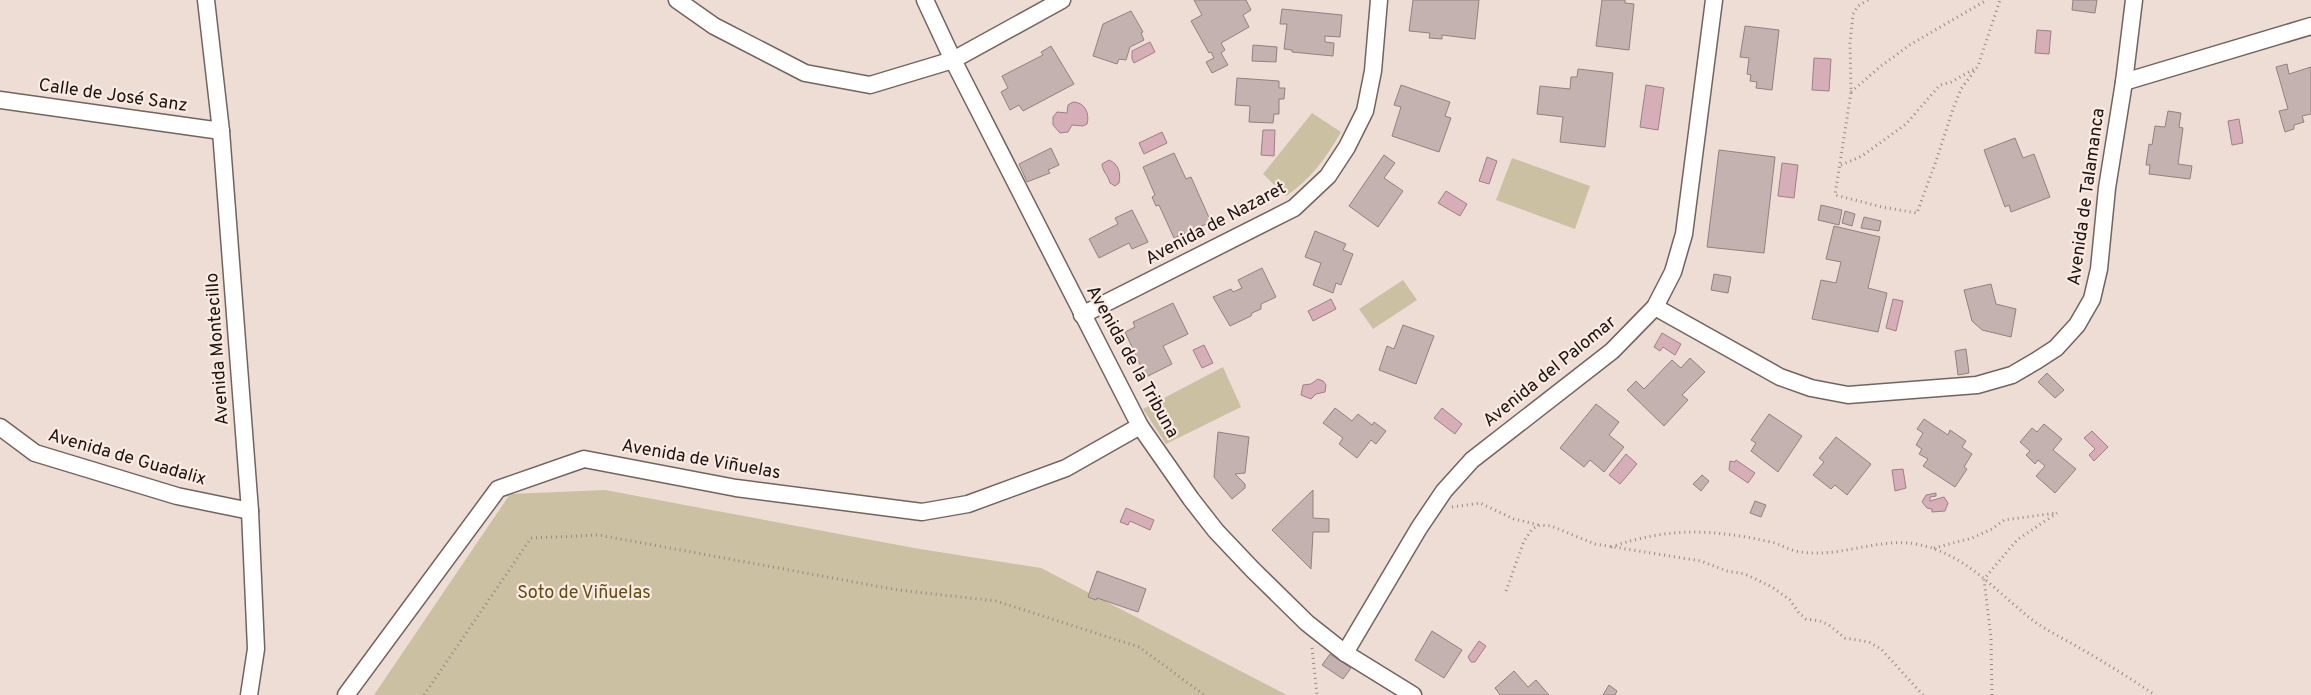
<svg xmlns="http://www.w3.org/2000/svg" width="2311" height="695" font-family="Overpass,sans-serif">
<rect width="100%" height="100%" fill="#eeddd5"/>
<g fill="#cbc0a2">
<path d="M1312 113 1341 132C1326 158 1311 179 1286 196L1263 174Z"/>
<polygon points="1512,158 1590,186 1575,229 1496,200"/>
<polygon points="1403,280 1417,300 1373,329 1359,309"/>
<polygon points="1223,367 1241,407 1166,444 1143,409"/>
<polygon points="605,490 914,548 1041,568 1287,695 374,695 510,494"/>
</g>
<g fill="#d6aeb7" stroke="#9d8085">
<polygon points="2037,30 2051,31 2049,54 2035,53"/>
<polygon points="1150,42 1155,52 1134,63 1132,59 1132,51"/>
<polygon points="1814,58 1831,59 1829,91 1812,90"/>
<polygon points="1646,85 1664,88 1658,130 1640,127"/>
<path d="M1073 102C1085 102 1090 114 1087 124L1083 126 1072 125 1068 132 1060 133 1053 125V117L1057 112 1067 113 1068 105Z"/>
<polygon points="2239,119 2243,143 2232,145 2228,121"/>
<polygon points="1263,130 1275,130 1274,156 1261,155"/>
<polygon points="1162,132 1167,143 1144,154 1139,143"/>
<polygon points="1487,157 1497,161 1489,184 1479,181"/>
<path d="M1109 160C1119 164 1121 174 1119 183L1115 186 1110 183C1108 175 1102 171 1102 164Z"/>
<polygon points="1782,163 1798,165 1794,198 1778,196"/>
<polygon points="1446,191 1467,204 1460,216 1438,203"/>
<polygon points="1331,299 1336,309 1313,321 1308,311"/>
<polygon points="1893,299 1903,301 1896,331 1886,328"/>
<polygon points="1662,333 1681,344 1675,355 1663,347 1660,351 1654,347"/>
<polygon points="1204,345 1213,363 1202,368 1193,350"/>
<polygon points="1318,379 1323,381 1326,385 1325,392 1316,394 1311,399 1301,395 1303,385 1311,384"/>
<polygon points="1442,408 1462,424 1455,434 1434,418"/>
<polygon points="2092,431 2108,447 2094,461 2089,455 2095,449 2084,438"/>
<polygon points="1626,454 1637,464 1620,484 1609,475"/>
<polygon points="1736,460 1755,473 1748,483 1729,470 1730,461 1735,462"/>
<polygon points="1903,469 1906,488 1895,491 1892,470"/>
<polygon points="1936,493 1936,496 1930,497 1930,501 1944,497 1948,503 1945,511 1932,512 1932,509 1927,508 1922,502 1926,495"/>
<polygon points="1126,508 1154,520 1150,530 1130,521 1128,525 1120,522"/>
<polygon points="1479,641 1486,646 1475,662 1471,662 1468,657"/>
</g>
<g fill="#c4b2b0" stroke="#92817f">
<polygon points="1194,0 1246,0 1251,10 1243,15 1249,27 1221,43 1225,50 1221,53 1228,65 1212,73 1206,62 1214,58 1211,52 1209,53 1191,21 1202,15"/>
<polygon points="1413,0 1479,0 1475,39 1442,35 1442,39 1429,38 1430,33 1409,31"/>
<polygon points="1602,0 1625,0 1625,3 1634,4 1629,50 1596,46"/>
<polygon points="2073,0 2097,0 2095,13 2072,10"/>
<polygon points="1282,9 1342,15 1340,37 1325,36 1325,42 1334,43 1333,56 1292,52 1292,50 1284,49 1287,24 1280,24"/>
<polygon points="1131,11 1143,32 1141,33 1144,40 1130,47 1126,60 1119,59 1117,64 1093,56 1103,24"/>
<polygon points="1745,26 1779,30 1772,90 1756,88 1757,82 1750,81 1751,75 1747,74 1749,58 1740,57"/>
<polygon points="1253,45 1277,47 1276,62 1252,61"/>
<polygon points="1051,46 1074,84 1023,111 1019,105 1010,110 1001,92 1008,88 1002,76 1043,55 1041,52"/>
<polygon points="2287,64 2289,74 2311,67 2311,114 2302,116 2304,122 2294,125 2294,129 2285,132 2279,111 2288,109 2276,67"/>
<polygon points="1578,69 1613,73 1605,147 1560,142 1563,117 1537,114 1540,86 1570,89 1571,77 1577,77"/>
<polygon points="1237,78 1279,81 1279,88 1285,88 1284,99 1279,99 1279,114 1274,114 1273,123 1249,122 1250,106 1235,105"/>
<polygon points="1401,85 1450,102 1445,116 1451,118 1439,152 1392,136 1401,107 1394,105"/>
<polygon points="2168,111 2181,113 2179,127 2183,128 2178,164 2192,166 2190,179 2149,174 2150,165 2146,165 2149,144 2152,145 2155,126 2165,127"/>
<polygon points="2015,138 2023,158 2034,154 2050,197 2011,212 2009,205 2005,207 1984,150"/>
<polygon points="1051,148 1059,165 1048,170 1050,173 1027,182 1019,164"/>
<polygon points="1719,150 1775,157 1764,253 1707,247"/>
<polygon points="1174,153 1186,179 1191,177 1211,222 1174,238 1159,205 1156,206 1152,197 1155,195 1143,167"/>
<polygon points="1384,155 1395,163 1384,178 1403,191 1378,227 1349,206"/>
<polygon points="1821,205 1842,210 1839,225 1818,220"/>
<polygon points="1132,210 1148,242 1132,249 1129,243 1099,258 1089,239 1118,224 1115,218"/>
<polygon points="1845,211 1855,214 1852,226 1842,223"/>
<polygon points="1864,217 1881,221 1879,231 1861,228"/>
<polygon points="1834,226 1880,237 1868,288 1887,293 1878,332 1812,319 1821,280 1836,283 1841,262 1826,259"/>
<polygon points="1315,231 1346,244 1343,250 1353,254 1341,285 1336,283 1333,293 1313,285 1321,263 1305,257"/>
<polygon points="1262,268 1276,297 1261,304 1261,309 1252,313 1251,316 1230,326 1213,297 1231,289 1233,292 1242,288 1238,280"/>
<polygon points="1714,274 1731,277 1728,293 1711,290"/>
<polygon points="1991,284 1996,304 2016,309 2011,337 1982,330 1972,321 1964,290"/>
<polygon points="1173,303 1188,334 1163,346 1172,364 1146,377 1125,332 1135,327 1133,322"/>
<polygon points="1403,325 1434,336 1416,384 1379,370 1387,346 1394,349"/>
<polygon points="1966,349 1969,373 1958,375 1955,351"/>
<polygon points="1690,358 1705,372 1682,395 1688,400 1664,426 1627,390 1636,381 1644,389 1672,360 1681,368"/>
<polygon points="2047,373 2064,390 2055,398 2038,382"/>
<polygon points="1596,404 1619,422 1609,435 1624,447 1604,472 1590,460 1584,467 1560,448"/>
<polygon points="1335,408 1352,421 1358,414 1372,425 1374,422 1386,431 1376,444 1371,440 1357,458 1339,444 1343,438 1323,423"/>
<polygon points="1769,414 1802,436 1778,472 1751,451 1756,443 1751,440"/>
<polygon points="1924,419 1948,435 1950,430 1966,441 1962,447 1972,454 1964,467 1967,469 1955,487 1923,466 1928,459 1919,454 1922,449 1916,445 1923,433 1917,429"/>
<polygon points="2044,424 2062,439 2053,450 2076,469 2055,493 2036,476 2045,466 2038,460 2035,464 2026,455 2030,451 2020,442 2032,428 2037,432"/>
<polygon points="1218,432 1249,437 1245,473 1235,474 1245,484 1245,488 1232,499 1214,477"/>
<polygon points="1836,437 1871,464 1847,495 1835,485 1831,489 1813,475 1824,462 1819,458"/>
<polygon points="1702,475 1709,481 1701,491 1693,484"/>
<polygon points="1313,490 1313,518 1329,519 1329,532 1313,532 1311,569 1272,530"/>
<polygon points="1755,501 1766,505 1761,517 1750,513"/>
<polygon points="1097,571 1146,589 1138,612 1097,598 1096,600 1088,597"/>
<polygon points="1432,631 1462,650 1444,678 1415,660"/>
<polygon points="1330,654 1351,668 1343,679 1322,665"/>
<polygon points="1514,671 1528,687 1536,680 1549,695 1500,695 1495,688"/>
<polygon points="1609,685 1617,691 1615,695 1603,695"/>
</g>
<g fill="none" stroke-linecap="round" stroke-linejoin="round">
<g stroke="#72645d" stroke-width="19">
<g id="minor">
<polyline points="206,0 221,131 250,511 256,649 249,695"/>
<polyline points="677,0 714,26 805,73 870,85 953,60 1062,0"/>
<polyline points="925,0 953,60 1140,426 1191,499 1216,531 1253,570 1307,623 1345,653 1413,695"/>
<polyline points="2124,82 2311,26"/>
<polyline points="0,100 221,131"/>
<polyline points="1655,307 1780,377 1811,388 1848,395 1977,385 2012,375 2036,361 2056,348 2077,325 2092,299 2099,269 2107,188 2124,82 2134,0"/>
<polyline points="1082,315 1294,208 1328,176 1347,147 1365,111 1373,71 1379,0"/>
<polyline points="0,427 35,453 177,496 250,511"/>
<polyline points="1345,653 1419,528 1444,491 1472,460 1612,351 1655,307 1673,272 1684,234 1714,0"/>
<polyline points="346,695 498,489 584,459 736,488 922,512 968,504 1066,468 1140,426"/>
</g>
</g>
<g stroke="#958983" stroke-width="3" stroke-dasharray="1 4" stroke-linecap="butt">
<polyline points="1868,0 1858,6 1853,14 1850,43 1851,92 1835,195 1882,207 1917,213 1936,161 1953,109 1961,89 1978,66 2000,0"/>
<polyline points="1851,92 1881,66 1911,44 1987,0"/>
<polyline points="1841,165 1862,156 1906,124 1940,85 1951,82 1976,68"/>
<polyline points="1452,507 1480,503 1514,519 1539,525"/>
<path d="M1611 547C1669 527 1711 529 1771 542 1780 544 1787 549 1796 551 1835 560 1878 537 1916 544 1966 553 1997 593 2035 622 2048 631 2064 639 2078 647 2104 662 2130 678 2155 695"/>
<polyline points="1934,548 1972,538 1992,529 2004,520 2056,513"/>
<polyline points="1506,591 1524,541 1532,529 1540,525 1551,526 1595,544 1701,561 1727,571 1745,574 1772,587 1790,600 1799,613 1806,619 1820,621 1829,625 1845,638 1869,642 1881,649 1923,695"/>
<polyline points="1312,648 1317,695"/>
<polyline points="424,695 531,538 599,535 898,590 996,601 1139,647 1204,695"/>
<polyline points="1992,695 1991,638 1984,579 2017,540 2057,513"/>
</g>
<use href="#minor" stroke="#fff" stroke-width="16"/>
</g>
<g text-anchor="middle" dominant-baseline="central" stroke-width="4.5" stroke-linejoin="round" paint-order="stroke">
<g font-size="18" fill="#191411" stroke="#fbeae2">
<text transform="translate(113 96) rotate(8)">Calle de José Sanz</text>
<text transform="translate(2087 197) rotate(-82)">Avenida de Talamanca</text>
<text transform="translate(1216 224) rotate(-28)">Avenida de Nazaret</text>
<text transform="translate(218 349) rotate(-94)">Avenida Montecillo</text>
<text transform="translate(1132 362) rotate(61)">Avenida de la Tribuna</text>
<text transform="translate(1550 372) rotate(-39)">Avenida del Palomar</text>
<text transform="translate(127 458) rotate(16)">Avenida de Guadalix</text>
<text transform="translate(701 460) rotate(10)">Avenida de Viñuelas</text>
</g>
<g font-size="18" fill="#5f4c12" stroke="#fbeae2">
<text x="584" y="593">Soto de Viñuelas</text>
</g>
</g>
</svg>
